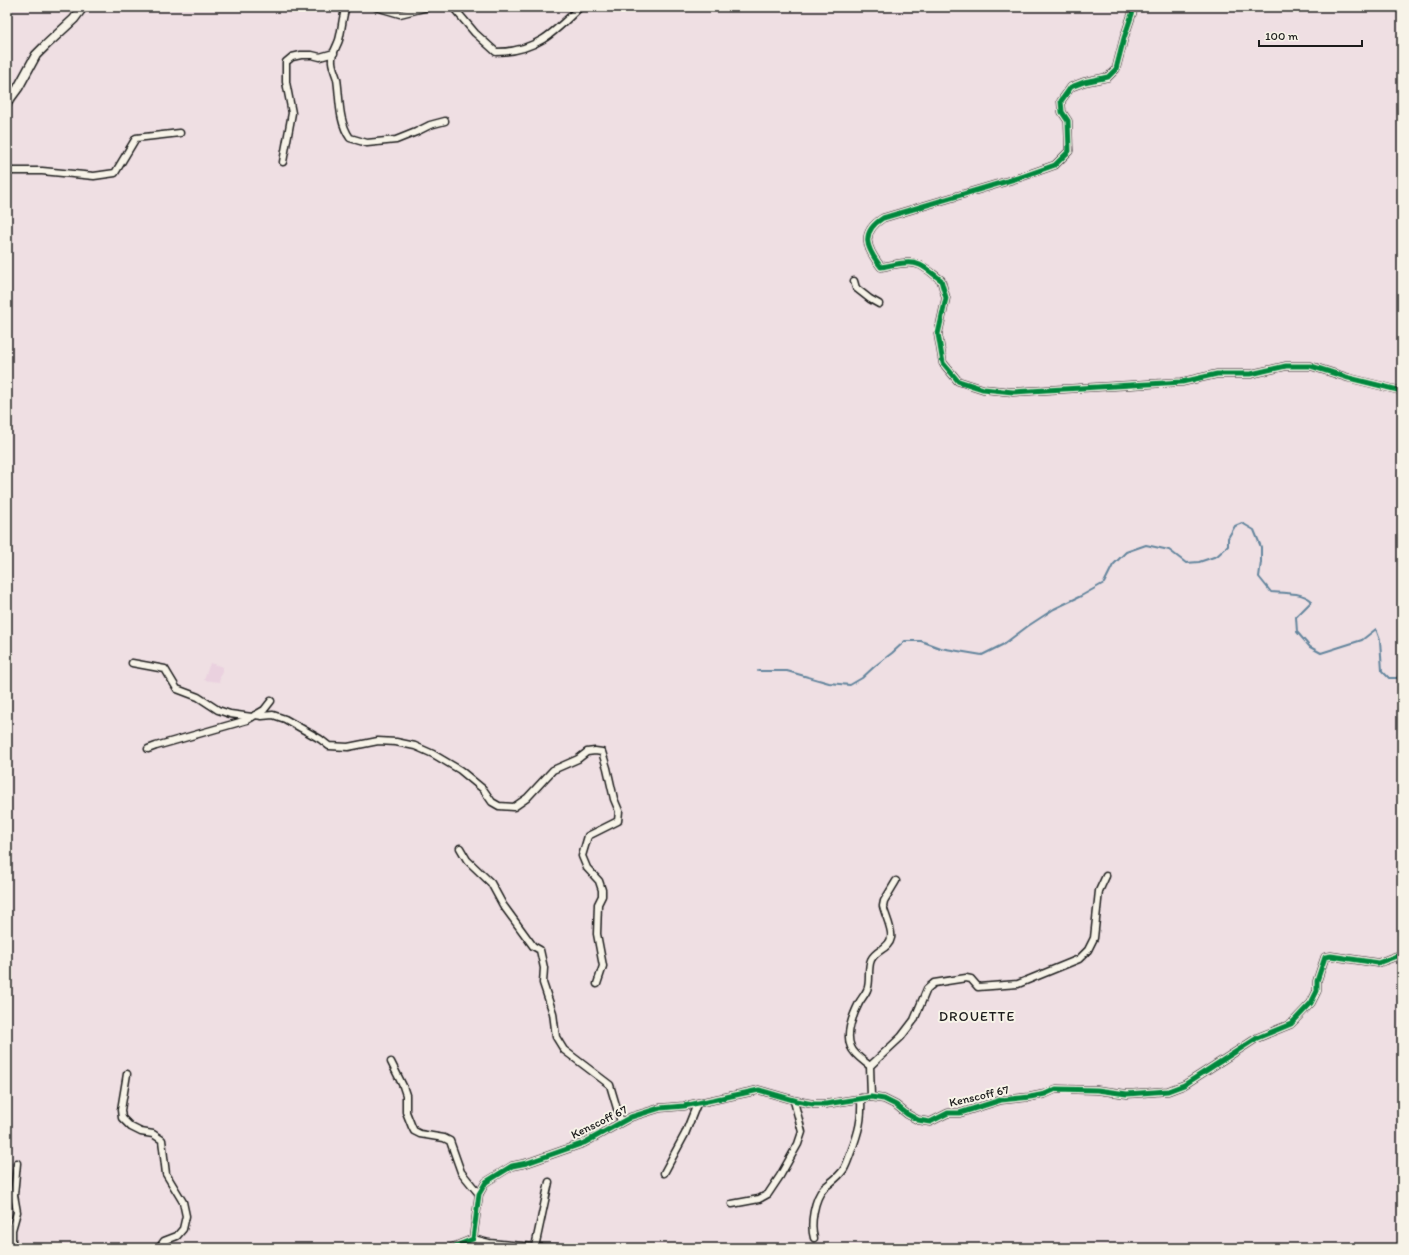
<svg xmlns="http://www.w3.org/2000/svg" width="1409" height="1255" font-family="Itim,sans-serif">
<rect width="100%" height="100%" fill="#efdfe3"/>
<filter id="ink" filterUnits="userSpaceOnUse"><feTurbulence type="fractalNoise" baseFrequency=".025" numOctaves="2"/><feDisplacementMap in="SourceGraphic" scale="8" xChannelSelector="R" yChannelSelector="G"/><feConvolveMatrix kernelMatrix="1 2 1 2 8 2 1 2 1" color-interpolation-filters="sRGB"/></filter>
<g filter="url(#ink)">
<polygon fill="#ead1df" points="210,663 223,667 219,682 204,680"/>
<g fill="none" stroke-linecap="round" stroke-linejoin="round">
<path stroke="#64859d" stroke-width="2" d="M758 671H787L829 683 850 685 862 678 875 666 892 653 905 641H921L940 648 982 655 1004 644 1028 626 1054 609 1081 596 1104 583 1113 565 1126 552 1146 545 1169 550 1186 563 1199 562 1217 556 1228 546V538L1235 526 1242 523 1254 530 1261 547V562L1259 577 1271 592C1285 593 1301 592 1312 601L1296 617 1297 632 1310 647 1321 653 1362 640 1376 629 1380 640 1382 671 1389 678H1397L1402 670"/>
<g stroke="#1c1c1c" stroke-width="9">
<g id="minor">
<path d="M346 7C342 18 342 29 339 40 337 46 333 52 332 58 331 65 335 72 337 79 340 98 338 121 350 138L367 143 396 140 416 132 430 125 445 121"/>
<polyline points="376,7 400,14 428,7"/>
<path d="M453 7 475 33 496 52C535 52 554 33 580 7"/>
<path d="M1142 7 1134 8 1124 38 1116 69 1108 77 1084 82 1071 87 1061 101 1062 112 1068 121 1069 151 1055 165 1021 177 883 218C859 233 867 249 881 267 893 265 909 260 920 265 927 268 934 275 941 280L946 298 938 334 943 363 958 381 983 389 1013 392 1182 382 1217 374H1251L1286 366H1311L1349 378 1402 391"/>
<polyline points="283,162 292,113 286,82 286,62 292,57 301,55 312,55 320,57 334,53"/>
<polyline points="7,171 42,171 94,176 115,173 136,138 180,133"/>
<polyline points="854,281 856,288 870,299 879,304"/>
<polyline points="132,663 165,669 177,689 198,697 218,710 230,714 252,717"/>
<polyline points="255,715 262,716 273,715 285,719 320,739 329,746 348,747 378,741 396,742 415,746 433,754 460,770 483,789 492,802 499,806 514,807 527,798 553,770 578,759 587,752 595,751 602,752 607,768 614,799 619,811 618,821 588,836 582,856 587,868 599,881 602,890 602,896 598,904 597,934 603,966 597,984"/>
<polyline points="148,749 156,746 247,720 264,710 271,701"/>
<polyline points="460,848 467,860 491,883 503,905 533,946 540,950 544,968 543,983 553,1013 556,1037 564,1050 610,1085 621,1122"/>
<polyline points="391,1062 403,1086 406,1095 406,1112 412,1127 414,1131 420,1134 444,1138 450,1141 461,1172 479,1194"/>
<path d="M870 1066C864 1061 854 1055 851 1047 845 1034 853 1015 859 1003 861 999 865 995 867 990 871 982 867 969 871 960 875 950 889 949 891 938 893 930 885 915 883 906L884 901 896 881"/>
<polyline points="127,1074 121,1110 122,1118 131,1127 141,1132 153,1134 162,1140 166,1174 183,1202 186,1216 183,1229 177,1236 164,1241 159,1248"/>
<polyline points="871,1097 870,1066 901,1037 914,1020 927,989 934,983 966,978 971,979 978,987 1018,984 1079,959 1088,950 1094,938 1099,891 1106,876"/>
<polyline points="664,1173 685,1134 697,1104"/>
<polyline points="732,1204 759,1199 768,1194 780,1176 798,1144 802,1132 794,1101"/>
<path d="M814 1238C810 1224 814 1199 824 1188 831 1182 839 1177 844 1169 847 1164 849 1157 851 1152 859 1131 862 1120 861 1098"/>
<polyline points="473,1239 489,1243 535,1247 571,1248"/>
<polyline points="535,1247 549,1182"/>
<polyline points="12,1248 12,1230 17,1212 14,1195 17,1163"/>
<polyline points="451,1248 473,1239 479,1194 486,1182 512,1166 527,1163 584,1143 631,1117 660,1108 684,1106 759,1090 797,1101 813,1104 826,1104 871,1097 884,1099 896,1105 907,1114 918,1120 930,1122 948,1113 960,1113 1001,1100 1030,1097 1045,1094 1056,1089 1097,1090 1127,1094 1168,1091 1184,1085 1257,1038 1291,1024 1311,1003 1317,991 1317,981 1325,957 1331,956 1378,963 1402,954"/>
</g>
</g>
<g stroke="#1c1c1c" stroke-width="11">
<polyline id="tertiary" points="7,103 18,88 36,55 46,45 74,19 83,7"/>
</g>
<use href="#minor" stroke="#f7f3e8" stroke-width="6"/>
<use href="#tertiary" stroke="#f7f3e8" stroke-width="8"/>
<g stroke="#f7f3e8" stroke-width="8">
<g id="cycleway">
<path d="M1142 7 1134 8 1124 38 1116 69 1108 77 1084 82 1071 87 1061 101 1062 112 1068 121 1069 151 1055 165 1021 177 883 218C859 233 867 249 881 267 893 265 909 260 920 265 927 268 934 275 941 280L946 298 938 334 943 363 958 381 983 389 1013 392 1182 382 1217 374H1251L1286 366H1311L1349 378 1402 391"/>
<polyline points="451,1248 473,1239 479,1194 486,1182 512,1166 527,1163 584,1143 631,1117 660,1108 684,1106 759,1090 797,1101 813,1104 826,1104 871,1097 884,1099 896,1105 907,1114 918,1120 930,1122 948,1113 960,1113 1001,1100 1030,1097 1045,1094 1056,1089 1097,1090 1127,1094 1168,1091 1184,1085 1257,1038 1291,1024 1311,1003 1317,991 1317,981 1325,957 1331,956 1378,963 1402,954"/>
</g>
</g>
<use href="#cycleway" stroke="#00873e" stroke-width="5"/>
</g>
</g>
<g text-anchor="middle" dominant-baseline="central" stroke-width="4" stroke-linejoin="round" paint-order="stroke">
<g font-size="12" fill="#1c1c1c" stroke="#f7f3e8">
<text transform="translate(979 1096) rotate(-13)">Kenscoff 67</text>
<text transform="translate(599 1122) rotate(-26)">Kenscoff 67</text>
</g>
<g font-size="14" letter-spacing="1" fill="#1c1c1c" stroke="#f7f3e8">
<text x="977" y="1016">DROUETTE</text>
</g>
</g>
<rect width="1409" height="1255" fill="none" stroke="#f7f3e8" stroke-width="24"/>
<rect x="12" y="12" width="1385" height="1231" fill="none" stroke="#1c1c1c" stroke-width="1.5" filter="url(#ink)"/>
<path d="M1259 40v6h103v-6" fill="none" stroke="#1c1c1c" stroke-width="2"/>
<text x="1265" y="40" font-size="12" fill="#1c1c1c" stroke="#f7f3e8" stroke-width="3" paint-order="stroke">100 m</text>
</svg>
